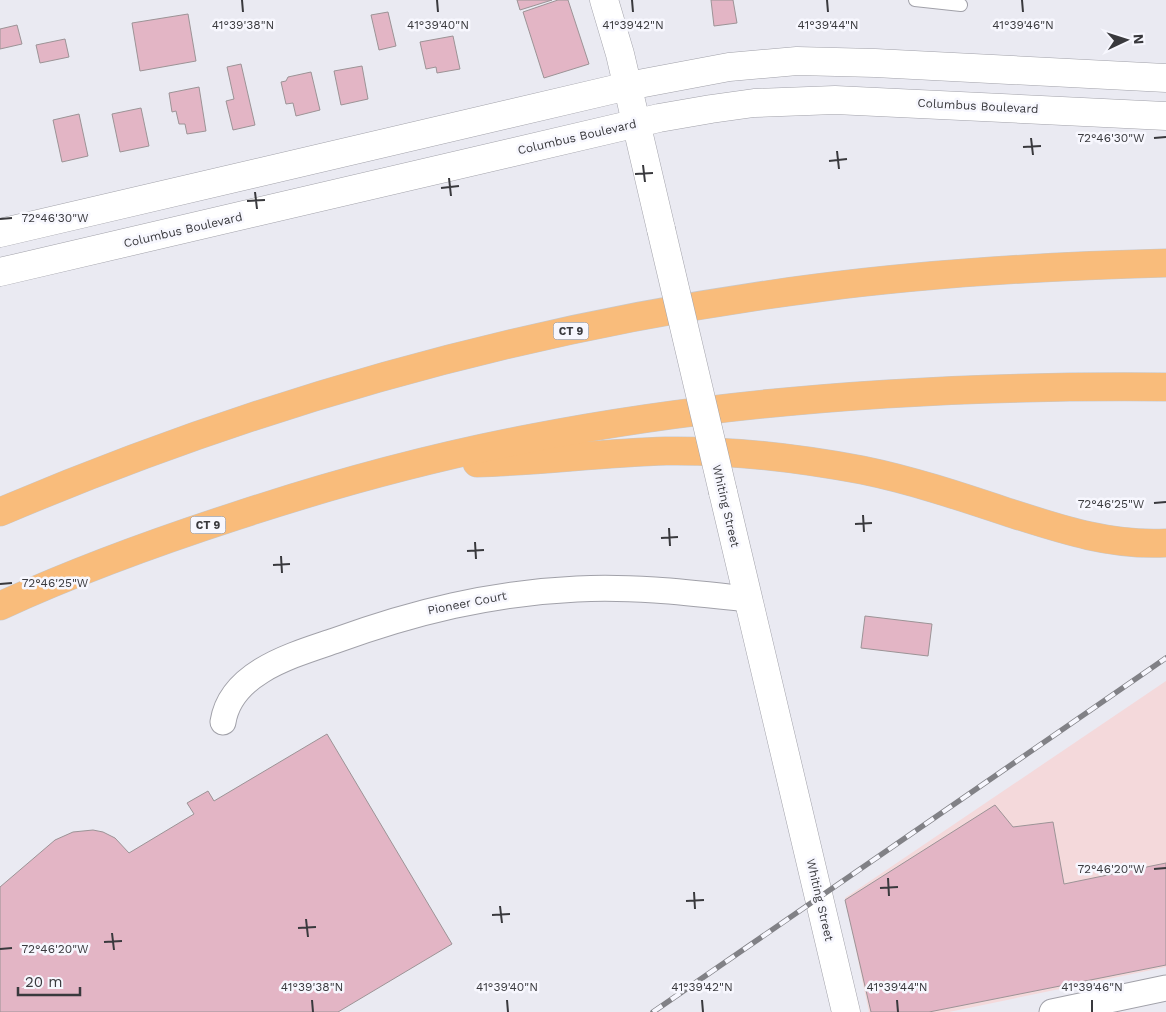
<svg xmlns="http://www.w3.org/2000/svg" width="1166" height="1012" font-family="'Work Sans',sans-serif">
<rect width="100%" height="100%" fill="#eaeaf2"/>
<polygon fill="#f4d9db" points="1166,681 1166,967 949,1012 869,1012 845,898"/>
<g fill="#e3b5c5" stroke="#9c9396">
<polygon points="517,0 552,0 520,10"/>
<polygon points="558,0 568,0 589,64 544,78 523,12"/>
<polygon points="711,0 733,0 737,23 714,26"/>
<polygon points="388,12 396,46 379,50 371,15"/>
<polygon points="188,14 196,61 140,71 132,23"/>
<polygon points="17,25 22,44 0,49 0,29"/>
<polygon points="453,36 460,69 437,73 436,67 426,69 420,42"/>
<polygon points="65,39 69,57 40,63 36,45"/>
<polygon points="241,64 255,125 233,130 226,101 234,99 227,67"/>
<polygon points="362,66 368,99 341,105 334,71"/>
<polygon points="311,72 320,110 296,116 293,103 286,104 281,82 286,81 288,77"/>
<polygon points="199,87 206,131 187,134 185,124 179,124 176,111 172,112 169,93"/>
<polygon points="141,108 149,146 120,152 112,114"/>
<polygon points="79,114 88,156 62,162 53,120"/>
<polygon points="865,616 932,624 928,656 861,648"/>
<polygon points="327,734 452,944 338,1012 0,1012 0,887 55,840 73,832 93,830 103,832 115,838 129,853 194,814 187,803 208,791 214,801"/>
<polygon points="995,805 1013,827 1053,822 1064,884 1166,863 1166,965 929,1012 871,1012 845,900"/>
</g>
<g fill="none" stroke-linecap="round" stroke-linejoin="round">
<g stroke="#a1a1a9" stroke-width="14">
<polyline id="service" points="915,0 961,5"/>
</g>
<g stroke="#a1a1a9" stroke-width="27">
<g id="minor">
<path d="M223 722C231 672 293 655 334 641 414 612 491 593 577 589 634 586 691 593 748 599"/>
<polyline points="1052,1012 1166,988"/>
</g>
</g>
<g stroke="#a1a1a9" stroke-width="29">
<g id="tertiary">
<polyline points="604,0 620,54 661,229"/>
<polyline points="0,233 628,86 729,67 797,61 875,63 1166,78"/>
<polyline points="0,272 659,118 711,109 754,103 835,100 1166,116"/>
<polyline points="723,492 846,1012"/>
</g>
</g>
<g stroke="#c8c8c9" stroke-width="29">
<g id="motorway">
<path d="M477 463C540 461 603 453 666 451 731 450 798 458 862 470 911 480 959 496 1007 512 1060 529 1110 546 1166 543"/>
<path d="M0 512C261 401 536 324 817 288 933 273 1050 266 1166 263"/>
<path d="M0 606C76 571 156 542 236 516 333 484 432 457 532 438 741 397 954 385 1166 387"/>
</g>
</g>
<use href="#service" stroke="#fff" stroke-width="12"/>
<use href="#minor" stroke="#fff" stroke-width="25"/>
<use href="#tertiary" stroke="#fff" stroke-width="28"/>
<use href="#motorway" stroke="#f9bc7b" stroke-width="28"/>
<g stroke="#818186" stroke-width="5.5">
<polyline id="rail" points="653,1012 1166,658"/>
</g>
<use href="#rail" stroke="#f7f7fe" stroke-width="4" stroke-dasharray="11" stroke-linecap="butt"/>
<g stroke="#a1a1a9" stroke-width="29" stroke-linecap="butt">
<polyline id="tertiary-bridge" points="661,229 723,492"/>
</g>
<use href="#tertiary-bridge" stroke="#fff" stroke-width="28"/>
</g>
<path fill="none" stroke="#39393d" stroke-width="2" d="M242 0 243 12M437 0 438 12M632 0 633 12M827 0 828 12M1022 0 1023 12M1031 138 1033 155M1154 138 1166 137M1023 147 1041 146M837 151 839 169M829 161 847 159M643 165 645 182M635 174 653 173M449 178 451 196M441 188 459 186M255 192 257 209M247 201 265 200M0 219 12 218M1154 503 1166 502M863 515 864 532M855 524 872 523M669 528 670 546M661 538 678 537M475 542 476 559M467 551 484 550M281 556 282 573M273 565 290 564M0 584 12 583M1154 869 1166 868M888 878 889 896M880 888 898 887M694 892 695 909M686 901 704 900M500 906 502 923M492 915 510 914M306 919 308 937M298 928 316 927M112 933 114 950M104 942 122 941M0 949 12 948M312 1000 313 1012M507 1000 508 1012M702 1000 703 1012M897 1000 898 1012M1092 1000V1012"/>
<g text-anchor="middle" dominant-baseline="central" stroke-width="5" stroke-linejoin="round" paint-order="stroke">
<g fill="#f7f7fe" stroke="#727277" stroke-width="1">
<rect x="553.5" y="322.5" width="35" height="17" rx="4"/>
<rect x="190.5" y="516.5" width="35" height="17" rx="4"/>
</g>
<g font-size="11" font-weight="bold" fill="#39393d">
<text x="571" y="331">CT 9</text>
<text x="208" y="525">CT 9</text>
</g>
<g font-size="12" fill="#39393d" stroke="#f7f7fe">
<text transform="translate(978 106) rotate(3)">Columbus Boulevard</text>
<text transform="translate(577 137) rotate(-13)">Columbus Boulevard</text>
<text transform="translate(183 230) rotate(-13)">Columbus Boulevard</text>
<text transform="translate(726 506) rotate(77)">Whiting Street</text>
<text transform="translate(467 603) rotate(-11)">Pioneer Court</text>
<text transform="translate(820 900) rotate(77)">Whiting Street</text>
</g>
</g>
<g font-size="12" text-anchor="middle" fill="#39393d" stroke="#f7f7fe" stroke-width="5" stroke-linejoin="round" paint-order="stroke">
<text x="243" y="29">41°39'38"N</text>
<text x="438" y="29">41°39'40"N</text>
<text x="633" y="29">41°39'42"N</text>
<text x="828" y="29">41°39'44"N</text>
<text x="1023" y="29">41°39'46"N</text>
<text x="1111" y="142">72°46'30"W</text>
<text x="55" y="222">72°46'30"W</text>
<text x="1111" y="508">72°46'25"W</text>
<text x="55" y="587">72°46'25"W</text>
<text x="1111" y="873">72°46'20"W</text>
<text x="55" y="953">72°46'20"W</text>
<text x="312" y="991">41°39'38"N</text>
<text x="507" y="991">41°39'40"N</text>
<text x="702" y="991">41°39'42"N</text>
<text x="897" y="991">41°39'44"N</text>
<text x="1092" y="991">41°39'46"N</text>
</g>
<g transform="translate(1126 40) rotate(86)" stroke="#f7f7fe" stroke-width="4" paint-order="stroke">
<path d="M0-4L9 19L0 12L-9 19Z" fill="#39393d"/>
<text y="-8" font-size="14" font-weight="bold" text-anchor="middle" fill="#39393d">N</text>
</g>
<path d="M18 987v8h62v-8" fill="none" stroke="#39393d" stroke-width="2.5"/>
<text x="25" y="987" font-size="15" fill="#39393d" stroke="#f7f7fe" stroke-width="4" paint-order="stroke">20 m</text>
</svg>
